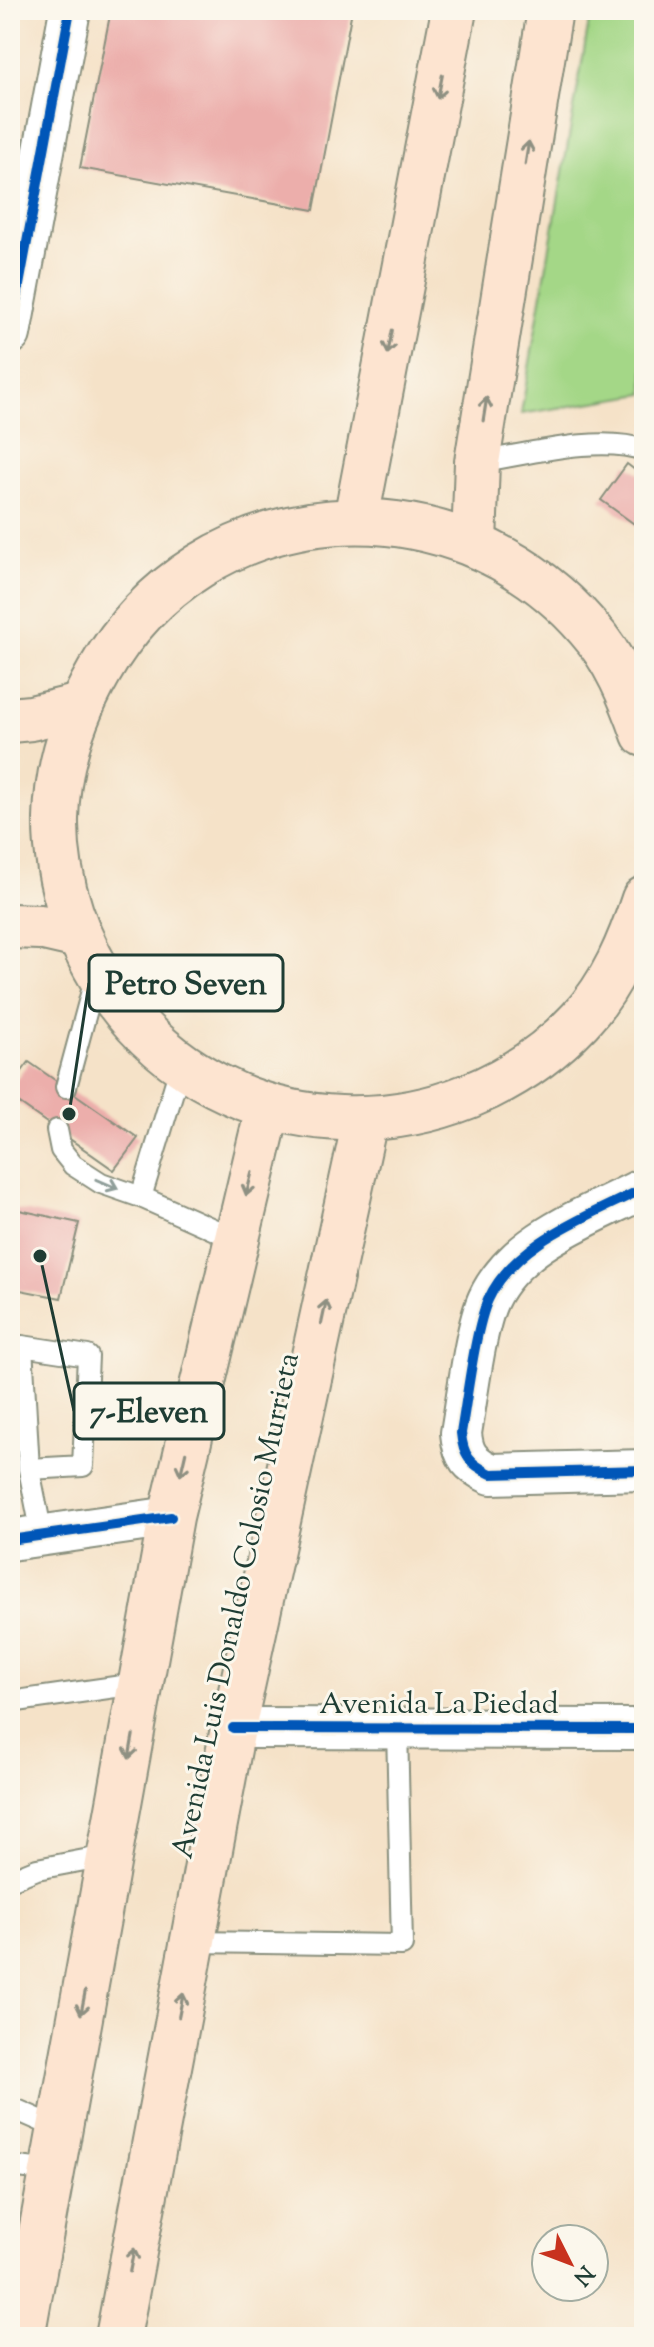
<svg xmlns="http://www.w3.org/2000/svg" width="654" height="2347" font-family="'Sorts Mill Goudy',serif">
<rect width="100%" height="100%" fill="#fbf7ec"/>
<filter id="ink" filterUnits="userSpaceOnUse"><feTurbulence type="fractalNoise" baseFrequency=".0125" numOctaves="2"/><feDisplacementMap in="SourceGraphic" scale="16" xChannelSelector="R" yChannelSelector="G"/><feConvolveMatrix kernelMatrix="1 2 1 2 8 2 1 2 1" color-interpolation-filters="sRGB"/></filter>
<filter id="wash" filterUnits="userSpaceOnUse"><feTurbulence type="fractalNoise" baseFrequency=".006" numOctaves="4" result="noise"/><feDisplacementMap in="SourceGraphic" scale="32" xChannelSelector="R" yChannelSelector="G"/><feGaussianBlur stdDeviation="1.8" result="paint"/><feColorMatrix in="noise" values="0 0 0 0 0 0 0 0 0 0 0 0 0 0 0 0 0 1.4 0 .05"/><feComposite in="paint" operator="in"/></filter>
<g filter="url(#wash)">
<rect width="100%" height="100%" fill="#f5e2c8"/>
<polygon fill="#a4d787" stroke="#628a5e" stroke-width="2" points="591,10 644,10 644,394 521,414"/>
<g id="blocks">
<g fill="#ecaeab">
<polygon points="111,10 352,10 314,210 80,168"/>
<polygon points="627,464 644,477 644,531 601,500"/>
<polygon points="29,1062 138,1138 114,1170 10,1097 10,1087"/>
<polygon points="10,1208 79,1223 61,1298 10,1288"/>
</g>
</g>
</g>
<g filter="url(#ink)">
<use href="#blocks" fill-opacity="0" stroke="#8a907e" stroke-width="2"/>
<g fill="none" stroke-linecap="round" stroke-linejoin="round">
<g stroke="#8a907e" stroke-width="24">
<g id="lane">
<path d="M477 462C525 455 598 434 644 450"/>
<polyline points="66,1087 96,976"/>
<polyline points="57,1130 61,1150 73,1165 101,1183 141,1197 235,1239"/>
<polyline points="141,1197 181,1065"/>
<polyline points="29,1469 83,1466 88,1356 22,1346 29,1469 42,1535"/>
<polyline points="10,1702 143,1683"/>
<polyline points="10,1880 37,1869 111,1855"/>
<polyline points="193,1942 402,1945 397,1728"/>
<polyline points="10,2107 60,2129"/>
<polyline points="10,2166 52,2171"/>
</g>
</g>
<g stroke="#8a907e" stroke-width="44">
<g id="street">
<polyline points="10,334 70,10"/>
<path d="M644 1188C590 1216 515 1241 488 1300 475 1329 467 1399 461 1433 463 1456 470 1464 491 1474L644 1470"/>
<polyline points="10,1540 171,1517"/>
<polyline points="233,1728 644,1729"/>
</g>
</g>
<g stroke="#8a907e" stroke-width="48">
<g id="secondary">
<polyline points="356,519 454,10"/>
<polyline points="474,543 477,462 550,10"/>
<polyline points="10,720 31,718 80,706"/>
<path d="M644 734C631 697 615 658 588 628 452 471 202 489 99 672 73 717 57 767 56 819 55 883 78 946 114 997 227 1152 451 1157 580 1020 612 986 630 942 644 899"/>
<polyline points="10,926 40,927 79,936"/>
<polyline points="22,2337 171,1517 268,1108"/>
<polyline points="118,2337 233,1728 365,1121"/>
</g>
</g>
<use href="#lane" stroke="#fff" stroke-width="20"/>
<use href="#street" stroke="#fff" stroke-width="40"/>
<use href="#secondary" stroke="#fde4d0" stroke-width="44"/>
<g stroke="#fbf7ec" stroke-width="15">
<g id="cycleway">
<polyline points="10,334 70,10"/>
<path d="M644 1188C590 1216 515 1241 488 1300 475 1329 467 1399 461 1433 463 1456 470 1464 491 1474L644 1470"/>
<polyline points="10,1540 171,1517"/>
<polyline points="233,1728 644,1729"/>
</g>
</g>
<use href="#cycleway" stroke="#0057b8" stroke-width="10"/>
</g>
<defs><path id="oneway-shaft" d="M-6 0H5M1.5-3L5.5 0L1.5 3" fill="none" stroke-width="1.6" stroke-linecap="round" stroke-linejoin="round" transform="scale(2)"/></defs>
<g stroke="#8e9082">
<use href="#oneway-shaft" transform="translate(440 87) rotate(101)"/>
<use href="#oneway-shaft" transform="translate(527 153) rotate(-81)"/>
<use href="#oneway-shaft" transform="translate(390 342) rotate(101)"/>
<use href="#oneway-shaft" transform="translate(485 409) rotate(-81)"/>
<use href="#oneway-shaft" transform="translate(249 1184) rotate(104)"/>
<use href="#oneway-shaft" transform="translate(324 1312) rotate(-78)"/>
<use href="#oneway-shaft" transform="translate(183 1464) rotate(103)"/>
<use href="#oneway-shaft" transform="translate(131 1747) rotate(100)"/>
<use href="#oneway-shaft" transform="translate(83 2003) rotate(101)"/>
<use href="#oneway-shaft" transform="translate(181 2005) rotate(-79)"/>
<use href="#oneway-shaft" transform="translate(132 2260) rotate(-79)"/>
</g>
<use stroke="#8f9e9a" href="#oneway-shaft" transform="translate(107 1184) rotate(23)"/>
</g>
<g text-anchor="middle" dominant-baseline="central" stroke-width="6" stroke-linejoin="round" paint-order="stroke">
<g font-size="30" fill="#1f3d34" stroke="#fbf7ec">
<text transform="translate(237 1606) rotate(-78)">Avenida Luis Donaldo Colosio Murrieta</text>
<text x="439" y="1705">Avenida La Piedad</text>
</g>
</g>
<path fill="none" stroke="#1f3d34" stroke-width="3" d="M69 1114L89 983M40 1256L74 1411"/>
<g fill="#1f3d34" stroke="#fbf7ec" stroke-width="3">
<circle cx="69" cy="1114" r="8"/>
<circle cx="40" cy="1256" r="8"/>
</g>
<g fill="#fbf7ec" stroke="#1f3d34" stroke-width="3">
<rect x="89" y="955" width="194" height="56" rx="8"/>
<rect x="74" y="1383" width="150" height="56" rx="8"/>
</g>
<g font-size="32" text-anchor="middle" font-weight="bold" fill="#1f3d34">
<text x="186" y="994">Petro Seven</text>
<text x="149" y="1422">7-Eleven</text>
</g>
<rect width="654" height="2347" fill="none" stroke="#fbf7ec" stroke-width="40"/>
<g transform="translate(570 2263) rotate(132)"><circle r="38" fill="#fbf7ec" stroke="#a3ada2" stroke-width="2"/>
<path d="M0-6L14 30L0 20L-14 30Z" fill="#c8321e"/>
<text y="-12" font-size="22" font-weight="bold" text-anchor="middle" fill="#1f3d34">N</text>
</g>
</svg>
